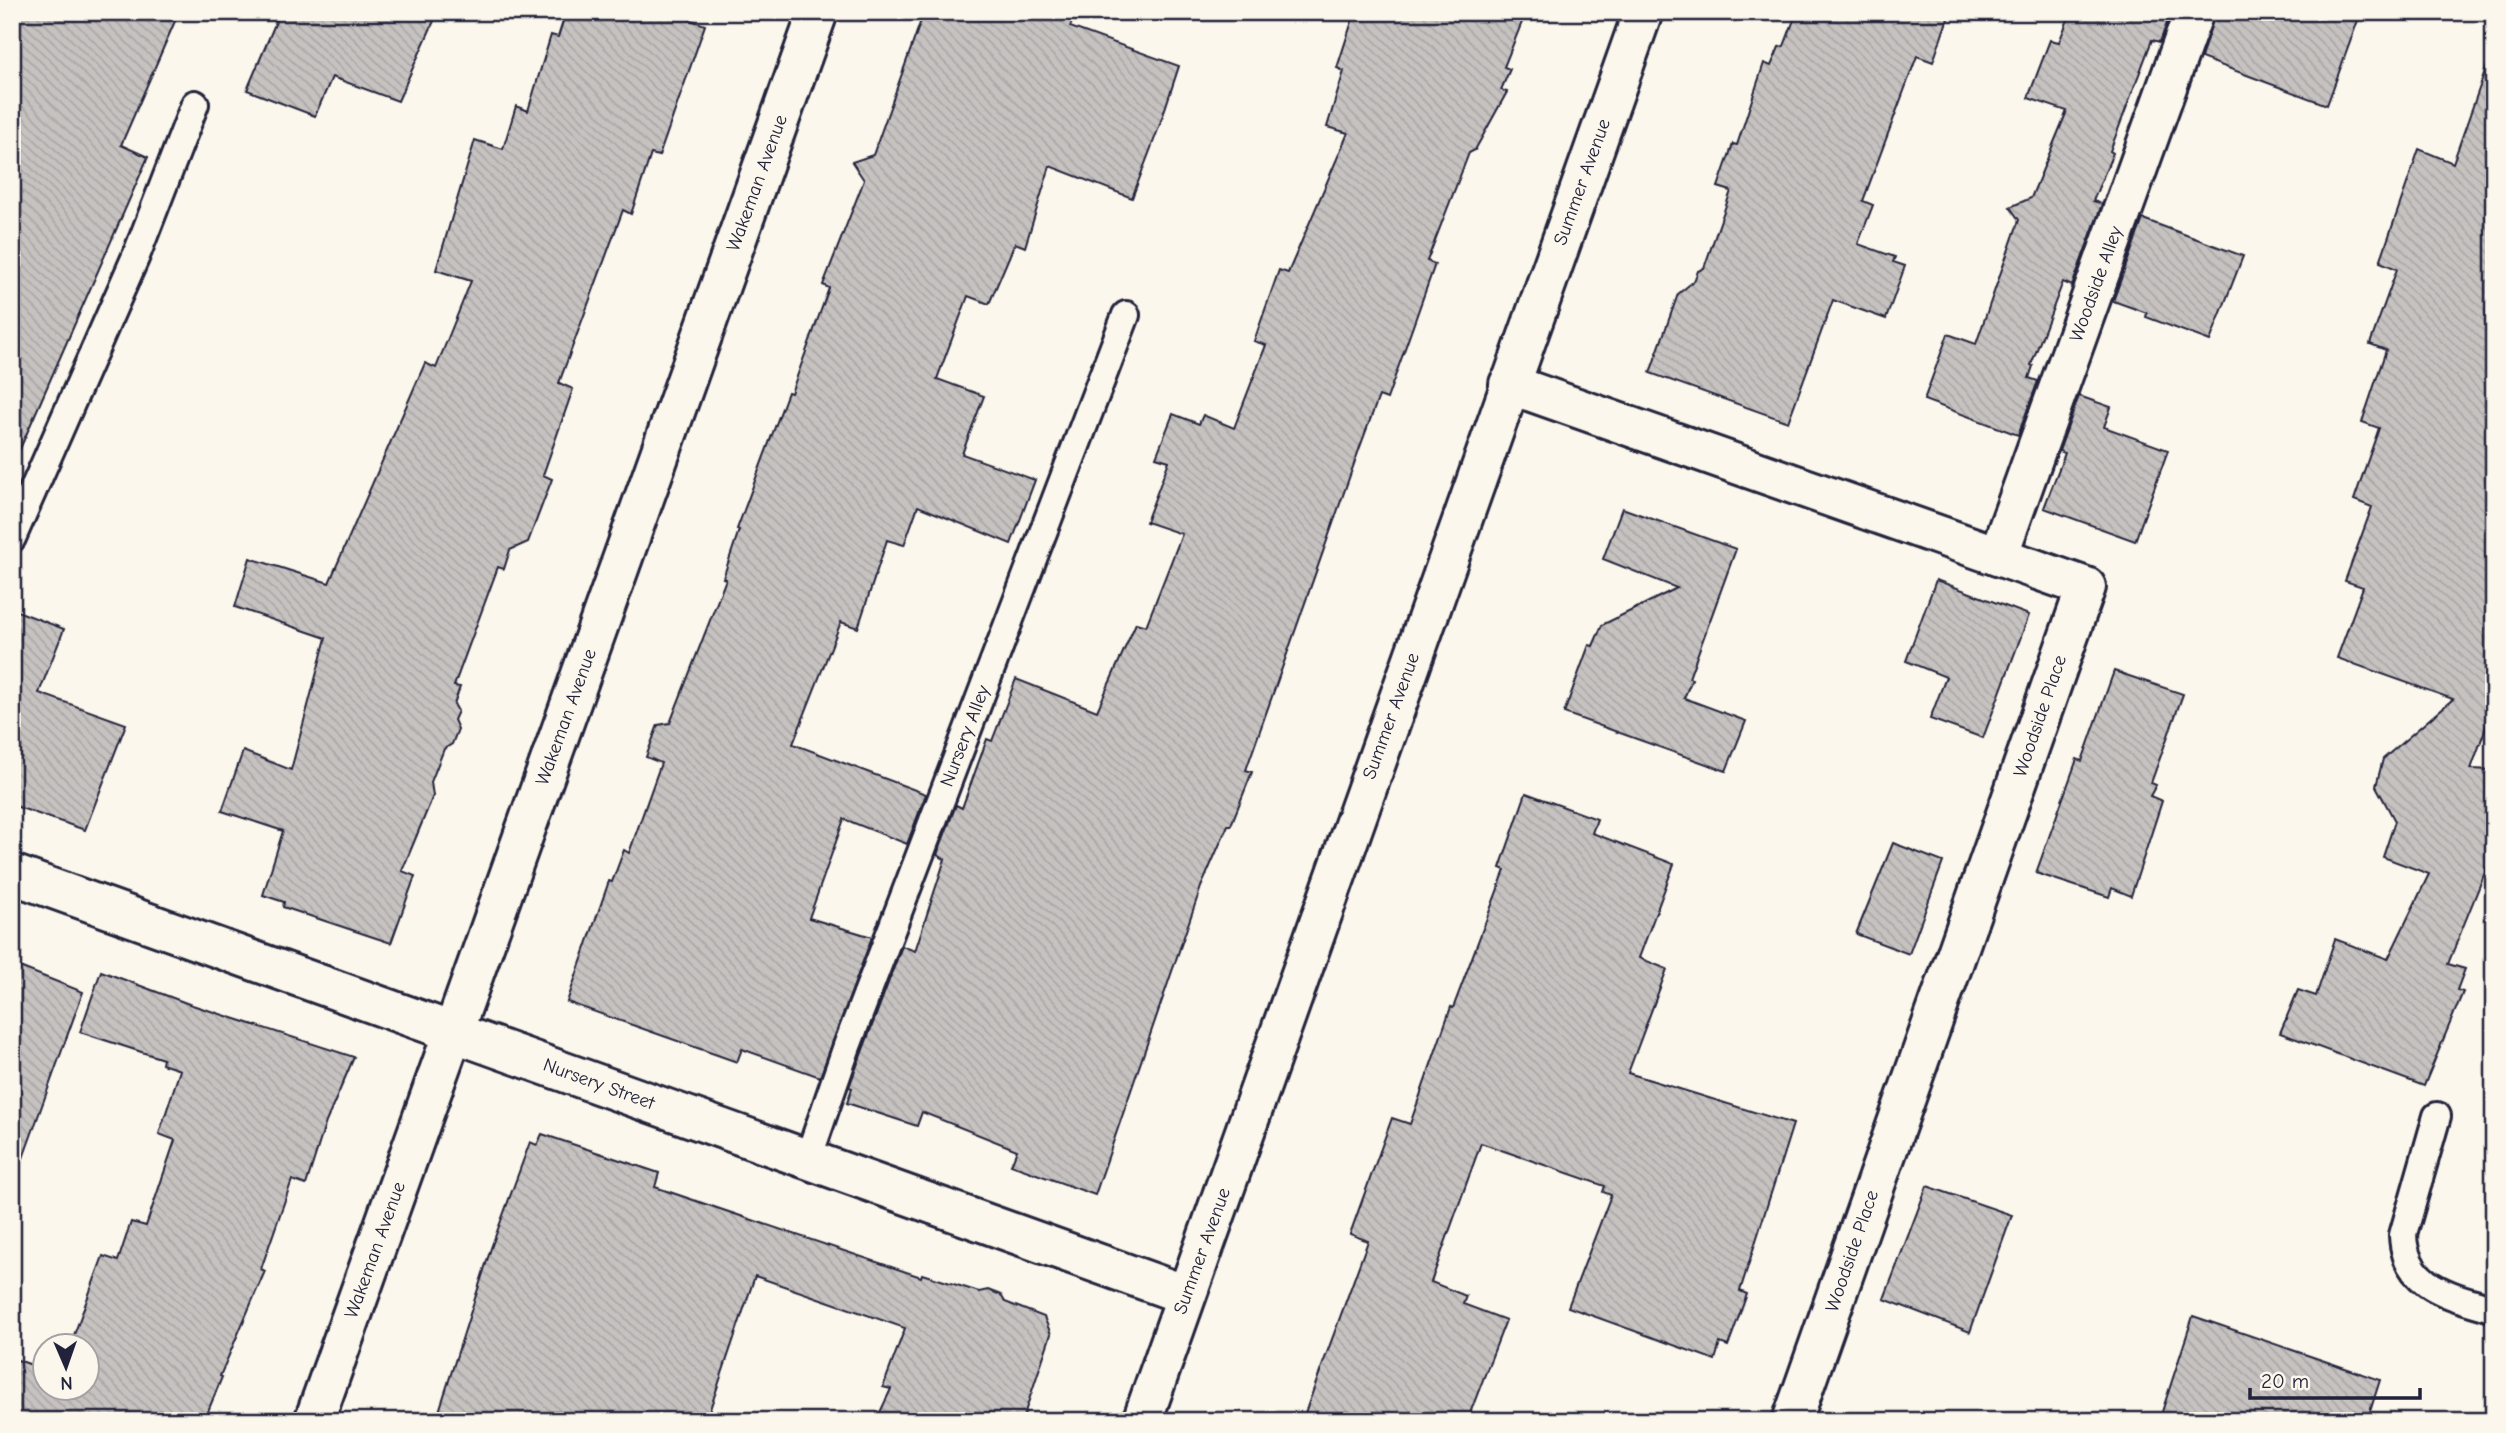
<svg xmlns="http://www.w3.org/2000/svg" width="2506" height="1433" font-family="'Comic Neue',sans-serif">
<defs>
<pattern id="building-back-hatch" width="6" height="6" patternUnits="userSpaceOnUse" patternTransform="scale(1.75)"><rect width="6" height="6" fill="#c6c2c0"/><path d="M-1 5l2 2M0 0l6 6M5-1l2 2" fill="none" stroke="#aaa6a6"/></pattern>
</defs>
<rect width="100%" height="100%" fill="#fbf7ec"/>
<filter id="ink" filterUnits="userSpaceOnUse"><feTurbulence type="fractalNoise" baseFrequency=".0143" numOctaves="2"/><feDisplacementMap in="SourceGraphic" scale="14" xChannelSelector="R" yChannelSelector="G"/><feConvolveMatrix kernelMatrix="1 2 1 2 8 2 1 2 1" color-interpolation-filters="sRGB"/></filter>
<g filter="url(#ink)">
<g fill="url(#building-back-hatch)" stroke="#22223b" stroke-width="2">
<polygon points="12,12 179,12 121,145 148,157 12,467"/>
<polygon points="280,12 438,12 398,101 332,77 315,116 247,90"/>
<polygon points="566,12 669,12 705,25 659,156 651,154 631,214 623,210 559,383 573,389 543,475 552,479 528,542 510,550 504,569 498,567 454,686 460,687 454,704 458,711 454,720 458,729 452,744 444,749 431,782 433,796 402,871 415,876 391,943 283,907 284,902 263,895 283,831 222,811 243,751 291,770 326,638 235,607 250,558 329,583 425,363 436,368 471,281 436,270 475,140 503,149 516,106 528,111 551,35 558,37"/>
<polygon points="924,12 1076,12 1070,27 1179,66 1159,127 1132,198 1050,166 1025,247 1015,243 989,304 968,296 937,379 984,396 962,454 1035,480 1011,544 918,506 904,545 887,540 858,628 841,622 793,744 926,794 907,844 844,819 809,918 872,937 820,1077 742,1049 737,1062 567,1002 609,881 612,882 624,850 629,853 661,763 646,757 658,725 670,723 726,579 723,578 739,530 737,529 788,392 791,393 829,288 823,285 864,180 852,162 873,155"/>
<polygon points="1355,12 1526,12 1504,67 1510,69 1501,90 1507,92 1475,150 1469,153 1427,261 1435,264 1408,340 1387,399 1379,396 1360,447 1246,770 1252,772 1231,825 1228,825 1201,887 1095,1195 1011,1165 1017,1150 922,1112 917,1126 847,1103 852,1088 849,1087 902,946 915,951 945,859 937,855 956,805 962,808 987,739 992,741 1016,679 1097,711 1136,623 1146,626 1182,534 1146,522 1169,461 1156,457 1173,414 1199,424 1203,415 1234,428 1266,345 1254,341 1279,270 1288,273 1348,133 1327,127 1344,71 1337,68"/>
<polygon points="1797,12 1950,12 1933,62 1917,56 1863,201 1873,205 1858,244 1895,257 1893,262 1905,266 1886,319 1833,300 1788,422 1650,373 1678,294 1694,281 1698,271 1704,268 1731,191 1718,187 1733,144 1737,145 1764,63 1771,66 1779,47 1784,46"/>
<polygon points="2071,12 2171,12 2160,42 2152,40 2110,151 2113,153 2093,201 2102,204 2072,286 2063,282 2031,365 2033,366 2029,378 2038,381 2018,435 1924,400 1948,334 1976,344 2019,220 2010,207 2031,198 2067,111 2028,98 2050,40 2059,42"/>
<polygon points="2215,12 2361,12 2327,105 2201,58"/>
<polygon points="2487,66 2494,67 2494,713 2491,713 2471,769 2494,770 2494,850 2448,964 2465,969 2457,990 2463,992 2424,1086 2280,1033 2298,990 2316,996 2335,939 2388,959 2429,874 2383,857 2395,821 2376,786 2383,759 2453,699 2337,658 2363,587 2345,581 2372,507 2354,500 2379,428 2362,422 2386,350 2370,344 2397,269 2380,262 2419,149 2453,163"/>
<polygon points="2143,219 2243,256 2210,341 2146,317 2147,313 2113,301"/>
<polygon points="2079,396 2111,407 2104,427 2168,450 2135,541 2044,508 2065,453 2059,451"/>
<polygon points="1622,508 1736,549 1689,678 1692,679 1684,698 1746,721 1726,771 1564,713 1589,645 1593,646 1602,625 1677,588 1603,559"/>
<polygon points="1936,580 2029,615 1983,738 1930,719 1946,677 1906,661"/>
<polygon points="12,609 64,629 39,693 126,724 85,830 12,805"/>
<polygon points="2114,671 2183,694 2151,783 2156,785 2150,796 2162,801 2131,896 2112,888 2109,897 2036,873 2077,759 2082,761"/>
<polygon points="1526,793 1597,819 1592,833 1674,864 1639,958 1667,969 1628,1073 1793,1124 1740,1291 1747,1294 1728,1346 1720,1343 1715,1360 1568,1307 1611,1195 1603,1192 1605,1186 1481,1143 1431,1282 1466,1296 1463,1304 1506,1320 1467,1421 1302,1421 1368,1241 1350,1234 1392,1118 1410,1124 1451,1007 1453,1008 1505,870 1500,868"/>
<polygon points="1893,843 1943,862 1909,954 1856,934"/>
<polygon points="12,964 83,992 18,1172 12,1171"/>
<polygon points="101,971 189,1004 354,1057 326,1122 306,1185 292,1180 261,1269 265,1271 220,1376 222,1377 204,1421 12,1421 12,1358 46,1370 46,1388 88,1388 88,1346 70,1346 103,1256 118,1261 131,1222 146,1226 175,1140 159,1134 180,1070 162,1064 163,1059 80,1032"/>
<polygon points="542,1134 659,1173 655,1187 921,1277 922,1274 979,1292 988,1290 1001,1295 1005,1302 1044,1317 1051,1334 1022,1421 876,1421 891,1389 883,1387 905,1328 755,1276 706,1421 436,1421 491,1248 530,1142 537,1145"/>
<polygon points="1927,1186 2012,1215 1970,1332 1884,1299"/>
<polygon points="2193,1316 2380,1380 2367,1421 2159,1421"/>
</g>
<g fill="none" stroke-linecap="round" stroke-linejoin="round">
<g stroke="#22223b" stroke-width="32">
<g id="service">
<polyline points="12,538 136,256 195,104"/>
<path d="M2437 1116 2403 1235C2405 1289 2452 1295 2494 1309"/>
<polyline points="808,1159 847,1046 1126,315"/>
</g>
</g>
<g stroke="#22223b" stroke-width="44">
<g id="minor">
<polyline points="1509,384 2086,587 1792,1421"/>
<polyline points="1998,556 2194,12"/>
<polyline points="12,874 1186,1295"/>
<polyline points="314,1421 818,12"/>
</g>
</g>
<g stroke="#22223b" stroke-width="44">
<polyline id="tertiary" points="1142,1421 1643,12"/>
</g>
<use href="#service" stroke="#fbf7ec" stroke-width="26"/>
<use href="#minor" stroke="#fbf7ec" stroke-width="38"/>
<use href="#tertiary" stroke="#fbf7ec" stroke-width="38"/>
</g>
</g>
<g text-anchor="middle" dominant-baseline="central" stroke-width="5" stroke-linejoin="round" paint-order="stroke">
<g font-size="19" fill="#22223b" stroke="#fbf7ec">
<text transform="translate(1582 182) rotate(-70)">Summer Avenue</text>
<text transform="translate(757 183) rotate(-70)">Wakeman Avenue</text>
<text transform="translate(2096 284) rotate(-70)">Woodside Alley</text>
<text transform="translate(1391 716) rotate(-70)">Summer Avenue</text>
<text transform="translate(2040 716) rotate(-71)">Woodside Place</text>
<text transform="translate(566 717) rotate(-70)">Wakeman Avenue</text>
<text transform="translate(965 736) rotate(-69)">Nursery Alley</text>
<text transform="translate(599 1084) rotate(20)">Nursery Street</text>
<text transform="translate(375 1250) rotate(-70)">Wakeman Avenue</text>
<text transform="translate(1202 1251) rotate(-70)">Summer Avenue</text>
<text transform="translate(1852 1251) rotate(-71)">Woodside Place</text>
</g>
</g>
<rect width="2506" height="1433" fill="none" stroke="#fbf7ec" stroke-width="42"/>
<rect x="21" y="21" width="2464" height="1391" fill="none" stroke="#22223b" stroke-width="2.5" filter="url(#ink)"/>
<g transform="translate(66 1367) rotate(178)"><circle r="33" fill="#fbf7ec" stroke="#a4a2a5" stroke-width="2"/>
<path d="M0-5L12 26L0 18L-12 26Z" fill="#22223b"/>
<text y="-10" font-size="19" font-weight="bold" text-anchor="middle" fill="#22223b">N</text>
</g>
<path d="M2250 1388v10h170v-10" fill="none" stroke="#22223b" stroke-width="3.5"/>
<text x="2261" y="1388" font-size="21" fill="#22223b" stroke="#fbf7ec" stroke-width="5" paint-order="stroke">20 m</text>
</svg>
